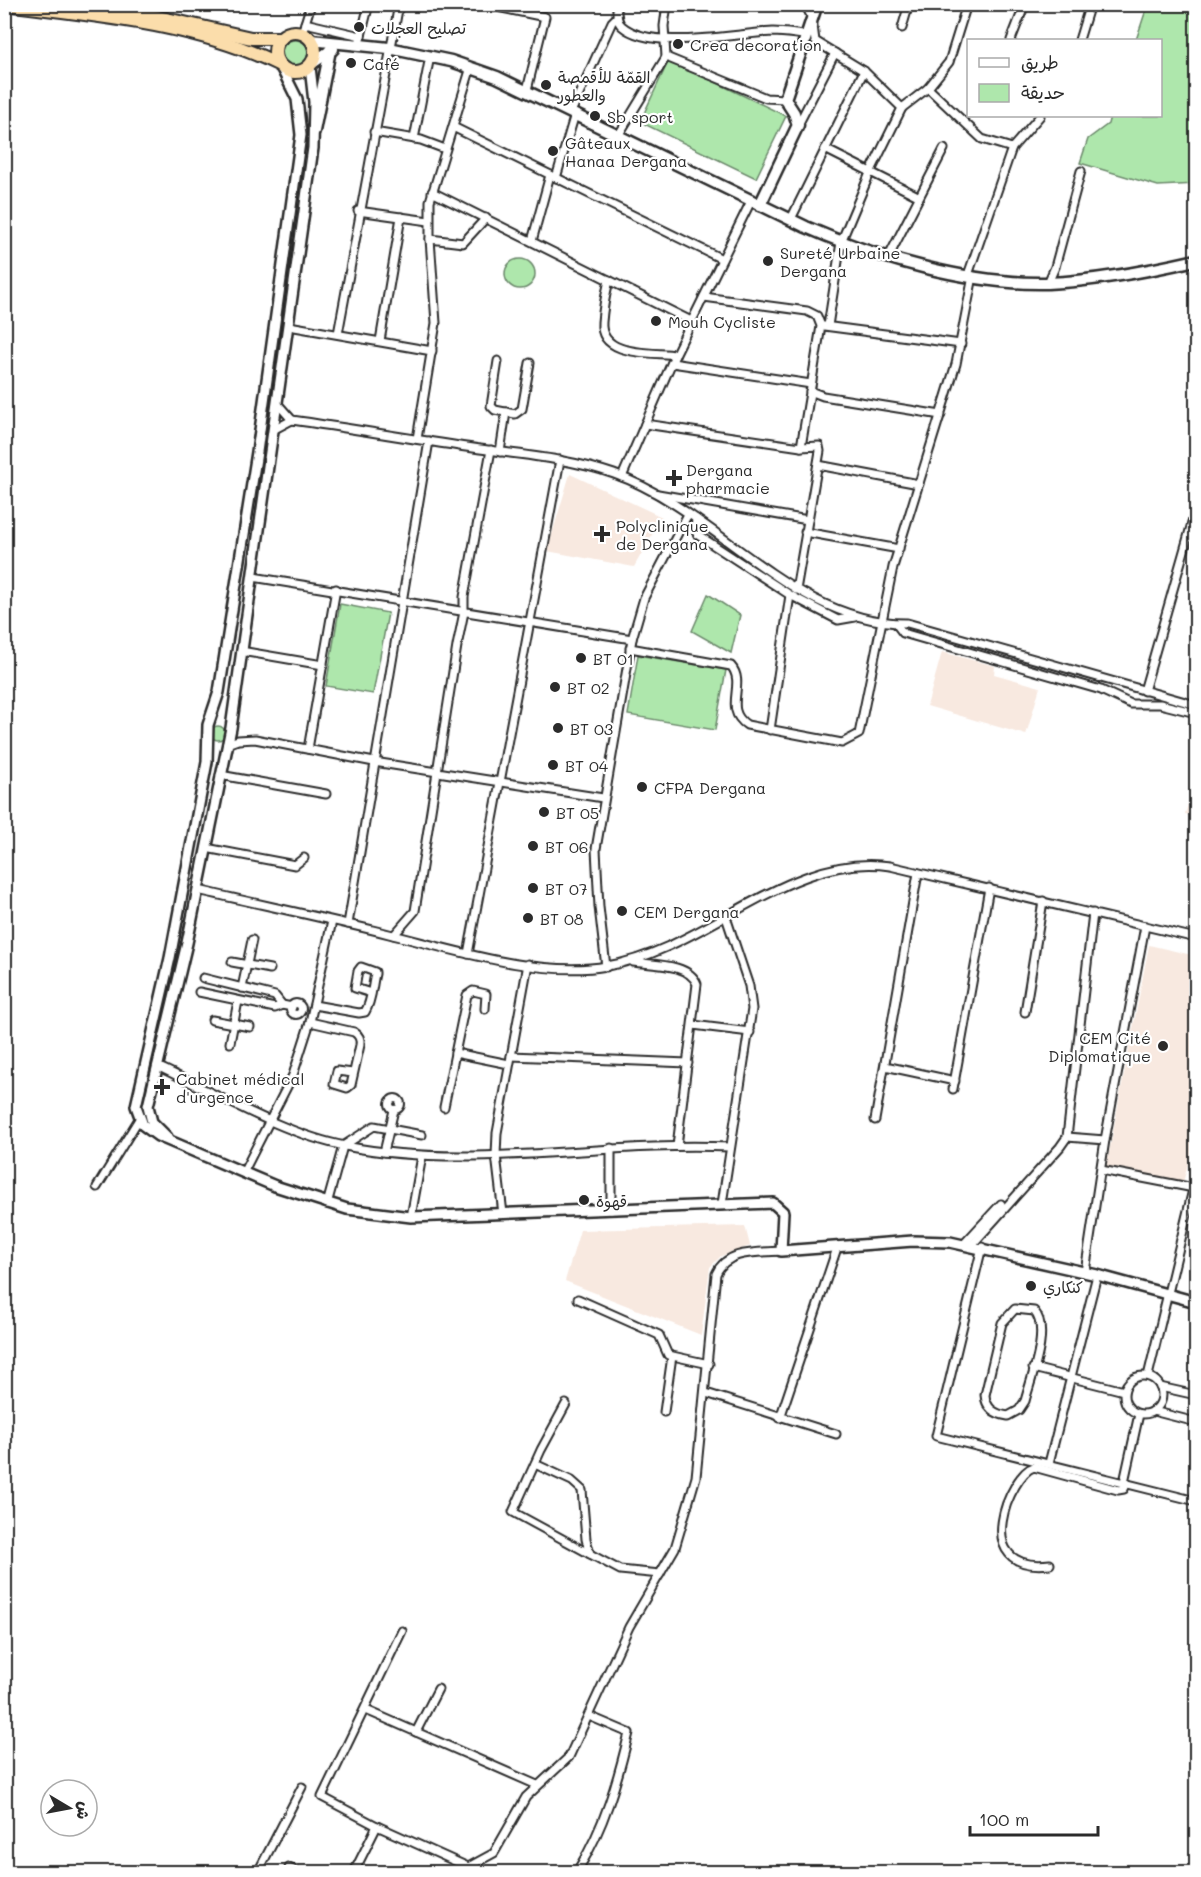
<svg xmlns="http://www.w3.org/2000/svg" width="1201" height="1877" font-family="Mali,'Playpen Sans Arabic',sans-serif">
<rect width="100%" height="100%" fill="#fff"/>
<filter id="ink" filterUnits="userSpaceOnUse"><feTurbulence type="fractalNoise" baseFrequency=".0167" numOctaves="2"/><feDisplacementMap in="SourceGraphic" scale="12" xChannelSelector="R" yChannelSelector="G"/><feConvolveMatrix kernelMatrix="1 2 1 2 8 2 1 2 1" color-interpolation-filters="sRGB"/></filter>
<g filter="url(#ink)">
<g fill="#f8e9e0">
<polygon points="570,474 662,517 634,567 547,551"/>
<polygon points="942,652 995,666 994,674 1040,687 1026,735 927,706"/>
<polygon points="1196,779 1196,816 1185,814"/>
<polygon points="1149,945 1196,956 1196,1135 1182,1186 1106,1168"/>
<polygon points="745,1226 750,1246 721,1256 710,1267 701,1335 565,1281 580,1230"/>
</g>
<g fill="#aee7ac" stroke="#6c896c" stroke-width="1.5">
<polygon points="1148,4 1196,5 1196,184 1158,186 1080,163 1088,139 1108,124 1110,116 1160,116 1160,40 1136,40"/>
<circle cx="295" cy="54" r="14"/>
<polygon points="669,60 786,116 756,178 640,122"/>
<circle cx="520" cy="274" r="15"/>
<polygon points="708,594 740,615 731,653 692,631"/>
<polygon points="340,604 388,613 373,694 326,686"/>
<polygon points="638,655 726,670 715,730 628,715"/>
<circle cx="218" cy="733" r="7"/>
</g>
<g fill="none" stroke-linecap="round" stroke-linejoin="round">
<g stroke="#2b2b2b" stroke-width="11">
<g id="minor">
<polyline points="482,4 545,17 527,90"/>
<path d="M617 4C617 12 616 21 622 26 652 52 735 33 773 32 783 32 795 34 805 35"/>
<polyline points="805,4 812,18 815,41 864,71 902,108 870,173 841,242 828,326"/>
<polyline points="305,23 361,36"/>
<polyline points="902,28 909,4"/>
<polyline points="302,33 311,4"/>
<polyline points="360,40 369,4"/>
<polyline points="1011,40 1025,4"/>
<polyline points="1079,40 1090,4"/>
<polyline points="666,57 766,98 785,99"/>
<polyline points="928,88 982,139 1012,148"/>
<polyline points="902,108 928,88 949,62 967,4"/>
<polyline points="571,112 612,22 617,17"/>
<polyline points="798,125 835,53"/>
<polyline points="453,127 722,259"/>
<polyline points="374,132 421,140 445,149"/>
<polyline points="618,136 666,57 664,26 667,4"/>
<polyline points="414,139 430,56"/>
<polyline points="825,149 918,196"/>
<polyline points="556,178 575,114"/>
<polyline points="432,192 691,321"/>
<polyline points="358,211 429,221"/>
<polyline points="791,219 864,71"/>
<polyline points="430,239 463,243 486,218"/>
<polyline points="532,241 550,175"/>
<polyline points="888,258 944,149"/>
<polyline points="968,275 1012,148 1040,116"/>
<path d="M609 280C606 293 603 308 602 322 599 357 652 352 675 355"/>
<polyline points="1048,283 1055,267 1081,171"/>
<polyline points="704,297 807,311 817,316 821,326 801,447"/>
<polyline points="289,326 432,351"/>
<polyline points="824,326 961,344"/>
<polyline points="338,334 399,4"/>
<polyline points="380,341 401,217"/>
<polyline points="498,361 491,406 495,410 515,414 522,409 530,363"/>
<polyline points="672,363 811,384"/>
<polyline points="810,391 823,396 941,415"/>
<path d="M277 403 292 420C355 429 417 440 480 449 524 455 571 459 614 474 717 510 793 624 907 623L1196 705"/>
<polyline points="645,424 801,447 819,446 820,451 796,590"/>
<polyline points="275,429 292,420"/>
<polyline points="417,439 436,323 430,239 430,201 471,67"/>
<polyline points="500,452 506,412"/>
<polyline points="818,465 919,484"/>
<polyline points="622,477 675,355 751,201"/>
<polyline points="658,494 808,520"/>
<polyline points="696,519 695,529 698,535 790,595 838,620 855,617"/>
<polyline points="805,532 899,549"/>
<polyline points="253,577 632,639"/>
<polyline points="897,625 903,633 1101,690 1131,704 1160,704 1196,713"/>
<path d="M630 648 731 666C747 684 722 709 747 725L842 743 859 734 893 567 956 364 973 276"/>
<polyline points="241,651 323,665"/>
<polyline points="1144,691 1196,509"/>
<polyline points="770,730 790,595"/>
<polyline points="227,744 238,740 255,739 374,762 603,798"/>
<polyline points="308,749 336,589"/>
<polyline points="220,775 326,794"/>
<polyline points="206,848 295,865 304,858"/>
<path d="M198 890C262 905 325 918 389 934 454 950 541 978 607 966 705 950 789 851 890 866L1196 938"/>
<polyline points="348,924 429,441"/>
<polyline points="394,935 415,911 457,646 464,612 464,597 491,450"/>
<polyline points="468,954 560,460"/>
<polyline points="232,962 270,969"/>
<path d="M633 962C653 965 689 963 697 984L677 1146"/>
<polyline points="606,967 599,907 596,849 632,639 644,598 688,514"/>
<polyline points="203,978 275,996 282,1005"/>
<polyline points="242,988 252,940"/>
<polyline points="199,992 275,1008 282,1005 292,1007"/>
<circle cx="296" cy="1009" r="5.5"/>
<path d="M314 1005 359 1013 365 1012C372 1001 372 986 375 974V972L361 967 358 971 355 988 371 993"/>
<polyline points="1025,1012 1043,901"/>
<polyline points="212,1020 250,1027"/>
<path d="M310 1022 354 1032C359 1035 361 1039 360 1045L351 1085 347 1088 334 1084 337 1071 353 1073"/>
<polyline points="693,1025 750,1032"/>
<polyline points="230,1043 238,1001"/>
<polyline points="455,1053 509,1064"/>
<polyline points="511,1056 688,1063"/>
<path d="M157 1066C215 1093 283 1134 345 1146 472 1171 602 1141 730 1147"/>
<polyline points="885,1066 955,1081"/>
<polyline points="953,1089 989,888"/>
<circle cx="395" cy="1104" r="5.5"/>
<polyline points="444,1107 467,995 473,991 486,994 485,1009"/>
<polyline points="875,1120 918,873"/>
<polyline points="1067,1137 1105,1140"/>
<polyline points="611,1148 611,1210"/>
<polyline points="384,1152 394,1110"/>
<polyline points="1101,1170 1194,1188"/>
<polyline points="243,1173 293,1075 310,1022 332,921"/>
<polyline points="97,1187 139,1119"/>
<polyline points="327,1204 343,1146 374,1126 422,1135"/>
<polyline points="722,1204 752,1009 749,986 726,917"/>
<polyline points="503,1214 496,1155 497,1133 528,964"/>
<polyline points="411,1217 422,1156"/>
<polyline points="964,1244 1001,1204"/>
<polyline points="972,1245 1060,1147 1067,1137 1093,913"/>
<polyline points="982,1247 936,1436 1196,1501"/>
<polyline points="1085,1272 1105,1140 1145,926"/>
<polyline points="578,1299 659,1335 668,1355 709,1364"/>
<path d="M1015 1309 1034 1311C1051 1329 1031 1378 1025 1401L1019 1410 1008 1416C995 1414 986 1409 985 1395L1002 1323Z"/>
<polyline points="1033,1368 1124,1391"/>
<circle cx="1143" cy="1395" r="19"/>
<polyline points="1148,1376 1196,1177"/>
<polyline points="1160,1387 1196,1395"/>
<polyline points="706,1393 836,1434"/>
<polyline points="566,1404 541,1450 513,1512 590,1554"/>
<polyline points="1153,1411 1196,1422"/>
<polyline points="664,1412 672,1356"/>
<polyline points="780,1418 837,1248"/>
<polyline points="1049,1463 1097,1275"/>
<polyline points="535,1464 572,1481 582,1490 586,1539 590,1554 620,1570 660,1574"/>
<polyline points="1124,1482 1139,1414"/>
<path d="M1050 1564C967 1574 1011 1473 1034 1467L1118 1490 1124 1489 1127 1483"/>
<polyline points="402,1631 322,1797 377,1826 468,1867"/>
<polyline points="366,1710 537,1785"/>
<polyline points="416,1732 438,1689"/>
<polyline points="289,1868 298,1872"/>
<path d="M579 1868C604 1828 618 1779 629 1733L589 1716"/>
<polyline points="258,1872 302,1787"/>
<polyline points="354,1872 377,1826"/>
<path d="M459 1872 494 1853 526 1797 569 1757 629 1627 675 1548 696 1477 716 1274C727 1249 757 1253 781 1251"/>
</g>
</g>
<g stroke="#2b2b2b" stroke-width="14">
<g id="tertiary">
<polyline points="282,69 297,99 301,135 257,452 219,692 208,725 207,762 170,958 136,1106 143,1125 158,1136 275,1186 347,1209 411,1217 773,1203 783,1212 781,1251 913,1241 950,1242 1097,1275 1196,1302"/>
<polyline points="167,1137 152,1122 148,1106 187,943 231,728 313,148 314,102 310,67"/>
</g>
</g>
<g stroke="#2b2b2b" stroke-width="15">
<g id="secondary">
<path d="M311 40 389 48 451 61 497 77 806 227C876 258 971 285 1048 283 1098 281 1148 271 1196 260"/>
<polyline points="314,62 333,49"/>
<polyline points="314,131 330,50"/>
<polyline points="760,205 798,125 794,113 785,99 817,4"/>
</g>
</g>
<g stroke="#2b2b2b" stroke-width="16">
<g id="trunk">
<path d="M6 4C97 16 194 23 278 64"/>
<polyline points="84,4 131,11 251,38 281,38"/>
<circle cx="295" cy="52" r="20"/>
</g>
</g>
<use href="#minor" stroke="#fff" stroke-width="7"/>
<use href="#tertiary" stroke="#fff" stroke-width="9"/>
<use href="#secondary" stroke="#fff" stroke-width="10"/>
<use href="#trunk" stroke="#fbddab" stroke-width="12"/>
</g>
</g>
<g fill="#2b2b2b" stroke="#fff" stroke-width="2">
<circle cx="359" cy="27" r="6"/>
<circle cx="678" cy="44" r="6"/>
<circle cx="351" cy="63" r="6"/>
<circle cx="546" cy="85" r="6"/>
<circle cx="595" cy="116" r="6"/>
<circle cx="553" cy="151" r="6"/>
<circle cx="768" cy="261" r="6"/>
<circle cx="656" cy="321" r="6"/>
<path d="M671 469h6v6h6v6h-6v6h-6v-6h-6v-6h6z"/>
<path d="M599 525h6v6h6v6h-6v6h-6v-6h-6v-6h6z"/>
<circle cx="581" cy="658" r="6"/>
<circle cx="555" cy="687" r="6"/>
<circle cx="558" cy="728" r="6"/>
<circle cx="553" cy="765" r="6"/>
<circle cx="642" cy="787" r="6"/>
<circle cx="544" cy="812" r="6"/>
<circle cx="533" cy="846" r="6"/>
<circle cx="533" cy="888" r="6"/>
<circle cx="622" cy="911" r="6"/>
<circle cx="528" cy="918" r="6"/>
<circle cx="1163" cy="1046" r="6"/>
<path d="M159 1078h6v6h6v6h-6v6h-6v-6h-6v-6h6z"/>
<circle cx="584" cy="1200" r="6"/>
<circle cx="1031" cy="1286" r="6"/>
</g>
<g text-anchor="middle" dominant-baseline="central" stroke-width="4.5" stroke-linejoin="round" paint-order="stroke">
<g font-size="16" fill="#2b2b2b" stroke="#fff" text-anchor="start">
<text x="371" y="27">تصليح العجلات</text>
<text x="690" y="44">Crea decoration</text>
<text x="363" y="63">Café</text>
<text x="558" y="76">القمّة للأقمصة<tspan x="558" dy="18">والعطور</tspan></text>
<text x="607" y="116">Sb sport</text>
<text x="565" y="142">Gâteaux<tspan x="565" dy="18">Hanaa Dergana</tspan></text>
<text x="780" y="252">Sureté Urbaine<tspan x="780" dy="18">Dergana</tspan></text>
<text x="668" y="321">Mouh Cycliste</text>
<text x="686" y="469">Dergana<tspan x="686" dy="18">pharmacie</tspan></text>
<text x="616" y="525">Polyclinique<tspan x="616" dy="18">de Dergana</tspan></text>
<text x="593" y="658">BT 01</text>
<text x="567" y="687">BT 02</text>
<text x="570" y="728">BT 03</text>
<text x="565" y="765">BT 04</text>
<text x="654" y="787">CFPA Dergana</text>
<text x="556" y="812">BT 05</text>
<text x="545" y="846">BT 06</text>
<text x="545" y="888">BT 07</text>
<text x="634" y="911">CEM Dergana</text>
<text x="540" y="918">BT 08</text>
<text x="1151" y="1037" text-anchor="end">CEM Cité<tspan x="1151" dy="18">Diplomatique</tspan></text>
<text x="176" y="1078">Cabinet médical<tspan x="176" dy="18">d'urgence</tspan></text>
<text x="596" y="1200">قهوة</text>
<text x="1043" y="1286">كنكاري</text>
</g>
</g>
<rect width="1201" height="1877" fill="none" stroke="#fff" stroke-width="24"/>
<rect x="12" y="12" width="1177" height="1853" fill="none" stroke="#2b2b2b" stroke-width="2" filter="url(#ink)"/>
<rect x="967" y="39" width="195" height="78" fill="#ffffff" stroke="#aaaaaa" stroke-width="1.5"/>
<rect x="979" y="58" width="30" height="9" fill="#ffffff" stroke="#aaaaaa" stroke-width="1.5"/>
<text x="1021" y="69" font-size="18" fill="#2b2b2b">طريق</text>
<rect x="979" y="84" width="30" height="18" fill="#aee7ac" stroke="#aaaaaa" stroke-width="1.5"/>
<text x="1021" y="99" font-size="18" fill="#2b2b2b">حديقة</text>
<g transform="translate(69 1808) rotate(100)"><circle r="28" fill="#ffffff" stroke="#aaaaaa" stroke-width="1.5"/>
<path d="M0-4.5L10 22L0 15L-10 22Z" fill="#2b2b2b"/>
<text y="-9" font-size="16" font-weight="bold" text-anchor="middle" fill="#2b2b2b">ش</text>
</g>
<path d="M970 1826v9h128v-9" fill="none" stroke="#2b2b2b" stroke-width="3"/>
<text x="979" y="1826" font-size="18" fill="#2b2b2b" stroke="#ffffff" stroke-width="4.5" paint-order="stroke">100 m</text>
</svg>
